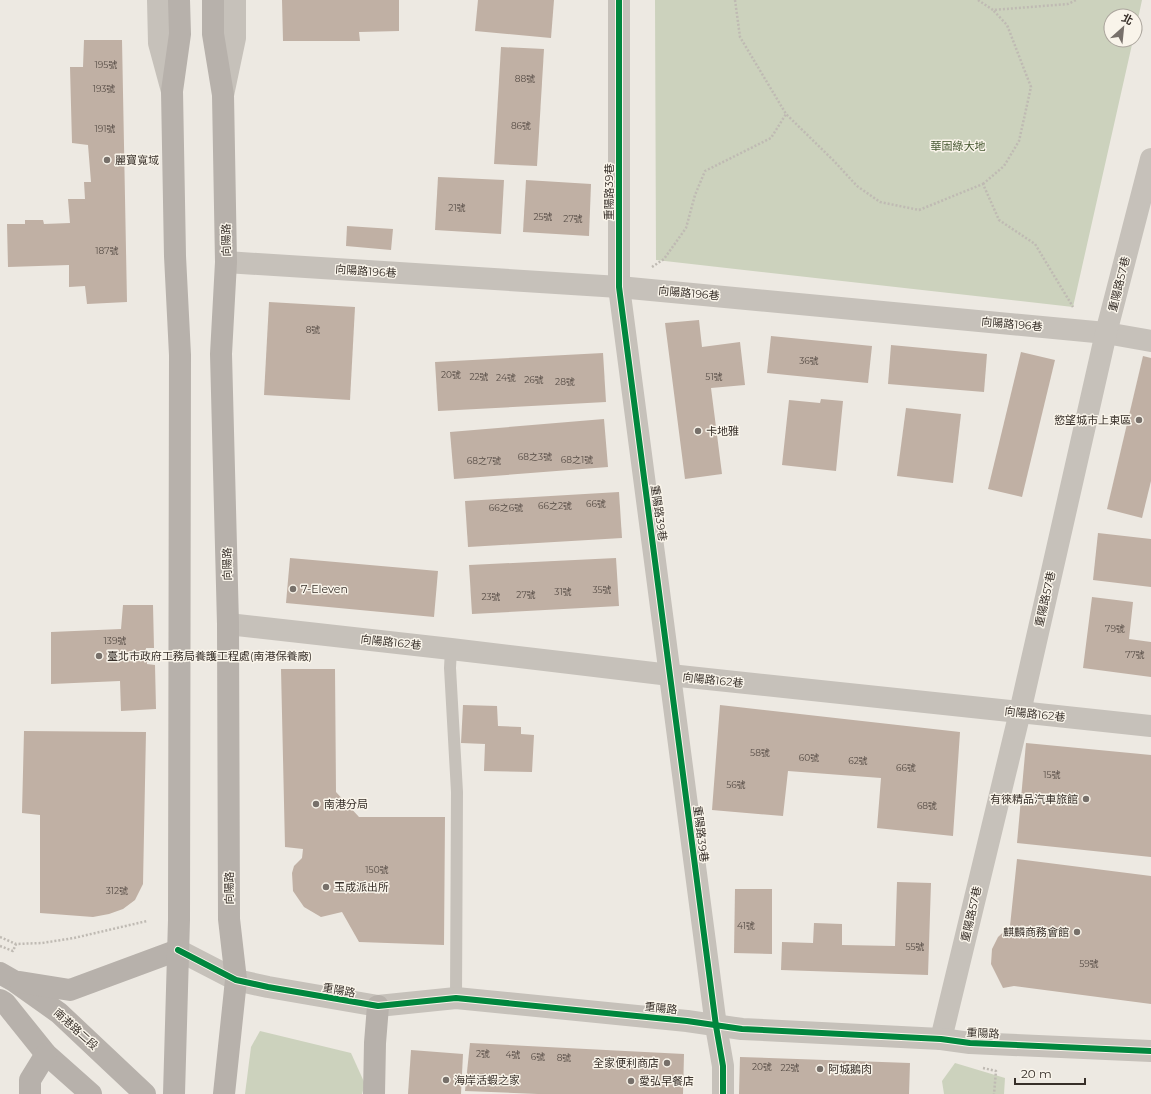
<svg xmlns="http://www.w3.org/2000/svg" width="1151" height="1094" font-family="Montserrat,'Noto Sans TC',sans-serif">
<rect width="100%" height="100%" fill="#ede9e2"/>
<g fill="#ccd2bd">
<polygon points="655,0 1142,0 1135,33 1135,16 1111,16 1111,40 1133,40 1073,307 656,260"/>
<polygon points="260,1031 351,1053 365,1084 362,1094 245,1094 251,1047"/>
<polygon points="955,1063 1005,1078 1004,1094 944,1094 942,1081"/>
</g>
<g fill="#c0b0a4">
<polygon points="282,0 399,0 399,31 359,32 360,41 283,41"/>
<polygon points="478,0 554,0 551,38 475,31"/>
<polygon points="84,40 122,40 127,302 87,304 85,286 69,287 69,265 8,267 7,224 25,224 25,220 43,220 44,224 70,223 68,199 85,199 84,182 91,182 88,145 72,143 70,67 83,67"/>
<polygon points="501,47 544,49 537,166 494,164"/>
<polygon points="438,177 504,180 501,234 435,230"/>
<polygon points="526,180 591,184 589,236 523,232"/>
<polygon points="347,226 393,229 391,250 346,246"/>
<polygon points="269,302 355,307 350,400 264,395"/>
<polygon points="699,320 702,347 740,342 745,385 711,388 722,474 685,479 665,323"/>
<polygon points="771,336 872,346 868,383 767,373"/>
<polygon points="891,345 987,354 984,392 888,384"/>
<polygon points="1021,352 1055,360 1022,497 988,489"/>
<polygon points="603,353 606,402 438,411 435,362"/>
<polygon points="1143,356 1151,358 1151,481 1142,518 1107,509"/>
<polygon points="821,399 843,401 836,471 782,465 789,400 820,403"/>
<polygon points="906,408 961,414 953,483 897,476"/>
<polygon points="604,419 608,467 454,479 450,432"/>
<polygon points="619,492 622,538 468,547 465,501"/>
<polygon points="1098,533 1151,539 1151,587 1093,580"/>
<polygon points="290,558 438,571 434,617 286,603"/>
<polygon points="616,558 619,606 472,614 469,565"/>
<polygon points="1092,597 1133,602 1129,639 1151,642 1151,677 1083,668"/>
<polygon points="123,605 153,605 154,648 146,648 147,664 155,665 156,709 121,711 120,681 51,684 51,632 121,629"/>
<polygon points="281,669 335,669 336,792 359,817 445,817 444,945 359,942 342,912 321,917 304,907 293,891 292,873 294,866 302,858 303,849 285,847"/>
<polygon points="463,705 497,706 498,726 521,727 521,734 534,735 532,772 484,771 485,744 461,743"/>
<polygon points="720,705 960,732 953,836 877,828 881,778 788,771 783,816 712,810"/>
<polygon points="24,731 146,732 143,884 135,900 123,909 109,914 93,917 40,913 40,815 22,813"/>
<polygon points="1026,743 1151,755 1151,857 1017,843"/>
<polygon points="1017,859 1151,876 1151,1004 1014,986 1003,988 991,964 992,949 998,937 1010,926"/>
<polygon points="897,882 931,883 928,975 781,970 782,942 813,943 814,923 842,924 842,945 895,946"/>
<polygon points="735,889 772,889 772,954 734,953"/>
<polygon points="470,1043 684,1054 683,1094 538,1094 465,1091"/>
<polygon points="411,1050 463,1054 461,1094 408,1094"/>
<polygon points="740,1057 910,1063 909,1094 739,1094"/>
</g>
<g fill="none" stroke-linecap="round" stroke-linejoin="round">
<g stroke="#bfbab3" stroke-width="2.5" stroke-dasharray="2 2" stroke-linecap="butt">
<polyline points="735,0 740,37 786,114 834,161 857,186 880,202 919,210 983,184 999,220 1035,244 1073,307"/>
<polyline points="978,0 993,10 1068,4 1076,0"/>
<polyline points="983,184 1004,166 1019,141 1031,87 1007,25 993,10"/>
<polyline points="652,267 664,259 686,228 695,195 705,171 771,138 786,114"/>
<polyline points="0,937 16,944 42,943 74,938 147,921"/>
<polyline points="0,946 13,951 16,944"/>
<polyline points="983,1068 996,1071 994,1094"/>
</g>
<polyline stroke="#c6c1ba" stroke-width="12" points="451,649 450,668 457,792 456,998"/>
<g stroke="#c6c1ba" stroke-width="22">
<polyline points="158,0 159,43 172,91"/>
<polyline points="619,0 619,287 716,1026 723,1066 723,1094"/>
<polyline points="223,95 235,38 235,0"/>
<polyline points="226,262 619,287 1106,333 1151,341"/>
<polyline points="228,624 451,649 670,675 1151,726"/>
<polyline points="941,1039 1020,712 1106,333 1151,159"/>
</g>
<polyline stroke="#c6c1ba" stroke-width="22" points="178,950 236,980 268,987 378,1006 456,998 687,1021 742,1029 941,1039 970,1043 1151,1051"/>
<g stroke="#b7b1ab" stroke-width="22">
<polyline points="213,0 213,34 223,95 226,262 221,354 228,624 229,919 236,980 224,1094"/>
<polyline points="0,973 14,981 59,1013 145,1094"/>
<polyline points="20,982 70,990 178,950"/>
<polyline points="0,1000 5,1003 46,1054 91,1094"/>
<polyline points="30,1094 30,1080 46,1054"/>
<polyline points="174,1094 179,920 180,355 175,256 172,91 180,34 179,0"/>
<polyline points="374,1094 375,1043 378,1006"/>
</g>
<g stroke="#f9f4ea" stroke-width="8">
<g id="cycleway">
<polyline points="619,0 619,287 716,1026 723,1066 723,1094"/>
<polyline points="178,950 236,980 268,987 378,1006 456,998 687,1021 742,1029 941,1039 970,1043 1151,1051"/>
</g>
</g>
<use href="#cycleway" stroke="#00873e" stroke-width="6"/>
</g>
<g fill="#77706a" stroke="#f9f4ea" stroke-width="1.5">
<circle cx="107" cy="160" r="4"/>
<circle cx="1139" cy="420" r="4"/>
<circle cx="698" cy="431" r="4"/>
<circle cx="293" cy="589" r="4"/>
<circle cx="99" cy="656" r="4"/>
<circle cx="1086" cy="799" r="4"/>
<circle cx="316" cy="804" r="4"/>
<circle cx="326" cy="887" r="4"/>
<circle cx="1077" cy="932" r="4"/>
<circle cx="667" cy="1063" r="4"/>
<circle cx="820" cy="1069" r="4"/>
<circle cx="446" cy="1080" r="4"/>
<circle cx="631" cy="1081" r="4"/>
</g>
<g text-anchor="middle" dominant-baseline="central" stroke-width="3" stroke-linejoin="round" paint-order="stroke">
<g font-size="9" fill="#594f48">
<text x="106" y="64">195號</text>
<text x="525" y="78">88號</text>
<text x="104" y="88">193號</text>
<text x="521" y="125">86號</text>
<text x="105" y="128">191號</text>
<text x="457" y="207">21號</text>
<text x="543" y="216">25號</text>
<text x="573" y="218">27號</text>
<text x="107" y="250">187號</text>
<text x="313" y="329">8號</text>
<text x="809" y="360">36號</text>
<text x="451" y="374">20號</text>
<text x="479" y="376">22號</text>
<text x="714" y="376">51號</text>
<text x="506" y="377">24號</text>
<text x="534" y="379">26號</text>
<text x="565" y="381">28號</text>
<text x="535" y="456">68之3號</text>
<text x="577" y="459">68之1號</text>
<text x="484" y="460">68之7號</text>
<text x="596" y="503">66號</text>
<text x="555" y="505">66之2號</text>
<text x="506" y="507">66之6號</text>
<text x="602" y="589">35號</text>
<text x="563" y="591">31號</text>
<text x="526" y="594">27號</text>
<text x="491" y="596">23號</text>
<text x="1115" y="628">79號</text>
<text x="115" y="640">139號</text>
<text x="1135" y="654">77號</text>
<text x="760" y="752">58號</text>
<text x="809" y="757">60號</text>
<text x="858" y="760">62號</text>
<text x="906" y="767">66號</text>
<text x="1052" y="774">15號</text>
<text x="736" y="784">56號</text>
<text x="927" y="805">68號</text>
<text x="377" y="869">150號</text>
<text x="117" y="890">312號</text>
<text x="746" y="925">41號</text>
<text x="915" y="946">55號</text>
<text x="1089" y="963">59號</text>
<text x="483" y="1053">2號</text>
<text x="513" y="1054">4號</text>
<text x="538" y="1056">6號</text>
<text x="564" y="1057">8號</text>
<text x="762" y="1066">20號</text>
<text x="790" y="1067">22號</text>
</g>
<g font-size="11" fill="#42542d" stroke="#f9f4ea">
<text x="958" y="146">華固綠大地</text>
</g>
<g font-size="11" fill="#372f29" stroke="#f9f4ea" text-anchor="start">
<text x="115" y="160">麗寶寬域</text>
<text x="1131" y="420" text-anchor="end">慾望城市上東區</text>
<text x="706" y="431">卡地雅</text>
<text x="301" y="589">7-Eleven</text>
<text x="107" y="656">臺北市政府工務局養護工程處(南港保養廠)</text>
<text x="1078" y="799" text-anchor="end">有徠精品汽車旅館</text>
<text x="324" y="804">南港分局</text>
<text x="334" y="887">玉成派出所</text>
<text x="1069" y="932" text-anchor="end">麒麟商務會館</text>
<text x="659" y="1063" text-anchor="end">全家便利商店</text>
<text x="828" y="1069">阿城鵝肉</text>
<text x="454" y="1080">海岸活蝦之家</text>
<text x="639" y="1081">愛弘早餐店</text>
</g>
<g font-size="11" fill="#372f29" stroke="#f9f4ea">
<text transform="translate(609 192) rotate(-90)">重陽路39巷</text>
<text transform="translate(226 240) rotate(-91)">向陽路</text>
<text transform="translate(366 271) rotate(4)">向陽路196巷</text>
<text transform="translate(1119 284) rotate(-76)">重陽路57巷</text>
<text transform="translate(689 293) rotate(5)">向陽路196巷</text>
<text transform="translate(1012 324) rotate(5)">向陽路196巷</text>
<text transform="translate(659 513) rotate(82)">重陽路39巷</text>
<text transform="translate(227 564) rotate(-91)">向陽路</text>
<text transform="translate(1045 599) rotate(-77)">重陽路57巷</text>
<text transform="translate(391 642) rotate(6)">向陽路162巷</text>
<text transform="translate(713 680) rotate(6)">向陽路162巷</text>
<text transform="translate(1035 714) rotate(6)">向陽路162巷</text>
<text transform="translate(701 834) rotate(83)">重陽路39巷</text>
<text transform="translate(229 888) rotate(-90)">向陽路</text>
<text transform="translate(971 914) rotate(-77)">重陽路57巷</text>
<text transform="translate(339 990) rotate(10)">重陽路</text>
<text transform="translate(661 1008) rotate(6)">重陽路</text>
<text transform="translate(76 1029) rotate(42)">南港路二段</text>
<text transform="translate(983 1033) rotate(3)">重陽路</text>
</g>
</g>
<g transform="translate(1123 28) rotate(27)"><circle r="19" fill="#f9f4ea" stroke="#aba59d"/>
<path d="M0-3L7 15L0 10L-7 15Z" fill="#77706a"/>
<text y="-6" font-size="11" font-weight="bold" text-anchor="middle" fill="#372f29">北</text>
</g>
<path d="M1015 1078v6h70v-6" fill="none" stroke="#372f29" stroke-width="2"/>
<text x="1021" y="1078" font-size="12" fill="#372f29" stroke="#f9f4ea" stroke-width="3" paint-order="stroke">20 m</text>
</svg>
